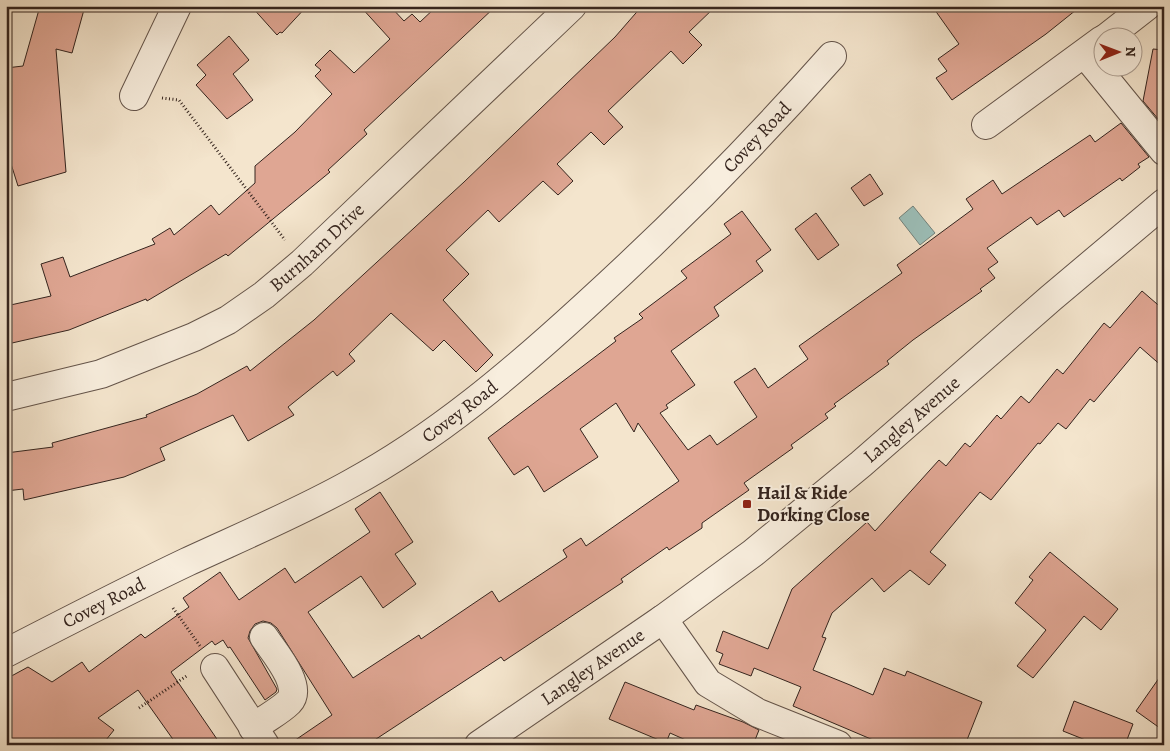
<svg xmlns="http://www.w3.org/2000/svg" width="1170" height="751" font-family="Alegreya,serif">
<rect width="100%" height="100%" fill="#f4e5cd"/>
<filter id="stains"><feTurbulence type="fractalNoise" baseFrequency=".004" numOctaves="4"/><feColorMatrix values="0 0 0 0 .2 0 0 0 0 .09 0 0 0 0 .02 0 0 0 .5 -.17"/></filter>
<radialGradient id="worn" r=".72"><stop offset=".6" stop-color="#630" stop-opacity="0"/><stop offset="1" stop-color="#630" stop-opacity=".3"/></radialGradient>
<polygon fill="#9cbfb9" stroke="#72817b" points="913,206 935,233 920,245 899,218"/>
<g fill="#dfa693" stroke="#34241e">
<polygon points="40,6 85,6 72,53 56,49 66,172 18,186 6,148 6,68 23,66"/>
<polygon points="251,6 307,6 282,33 280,32 277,35"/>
<polygon points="360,6 390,6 404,21 412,14 420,22 437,6 496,6 364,130 367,134 328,170 330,172 228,256 226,254 147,301 146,299 69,330 12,343 11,340 6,341 6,306 51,296 41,264 63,257 70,277 155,244 152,239 170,228 174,235 211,205 219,215 255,183 255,166 295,132 332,94 315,76 321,70 315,65 330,50 354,73 390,39"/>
<polygon points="642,6 716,6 689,32 702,45 683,64 671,51 608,111 623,127 613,136 604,145 591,132 557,164 573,181 558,195 543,181 499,222 488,210 446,250 469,274 443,300 493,355 476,372 444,340 433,351 391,313 349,354 355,361 337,376 333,371 288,407 294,415 248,441 233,415 160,448 165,460 124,477 24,500 23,489 6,491 6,453 53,447 52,443 147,417 146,415 197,394 247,366 250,371 314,320 464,182 615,37"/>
<polygon points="932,6 1081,6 1046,34 952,100 936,78 947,71 938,59 959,44"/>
<polygon points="229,36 249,60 233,74 253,100 227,119 196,85 206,75 197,65"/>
<polygon points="1153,49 1164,50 1164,126 1143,101"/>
<polygon points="1121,123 1149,157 1138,164 1140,167 1122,181 1120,178 1064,217 1059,210 1037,225 1031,217 987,248 998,262 988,269 995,278 980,289 982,291 913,340 887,361 889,364 834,404 836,406 825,414 828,418 791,445 793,448 744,483 749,490 702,523 702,528 669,550 667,547 621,579 623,582 504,661 501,657 367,745 288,745 332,715 277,628 271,623 263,621 255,624 250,631 248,638 277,689 276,692 265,700 230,647 228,648 223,640 215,645 212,641 171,672 221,745 177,745 138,690 98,718 114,730 102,745 6,745 6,679 28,667 52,682 82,662 89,672 141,634 145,638 189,607 183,598 220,572 239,600 285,568 295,583 370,532 355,509 380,492 413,542 395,554 416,584 383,608 361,576 308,612 353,678 419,635 421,639 492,591 499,602 567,557 563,550 581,538 586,546 679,481 638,423 634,432 616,403 580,429 598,457 544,492 528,466 514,475 488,438 616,341 614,338 643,318 639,314 687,278 681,271 731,234 724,224 742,211 771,250 756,261 763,271 714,307 719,316 671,351 695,385 666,405 668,408 660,413 688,450 710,435 717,445 757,417 734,382 755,368 768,388 808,359 799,346 902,273 897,265 973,209 966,199 993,180 1002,194 1090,135 1095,142"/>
<polygon points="870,174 883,194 864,206 851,188"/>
<polygon points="816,213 839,245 818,260 795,229"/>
<polygon points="1142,291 1164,310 1164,368 1140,347 1094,402 1090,399 1066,429 1058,423 1040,444 1038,443 991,500 980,492 930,552 946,565 929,585 910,570 884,592 872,578 832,613 822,637 826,638 813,670 850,685 873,695 884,668 905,676 907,671 982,702 965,745 885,745 793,706 801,687 754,668 751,676 719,664 723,654 716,651 723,631 768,649 792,589 867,522 875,531 939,460 946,466 965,443 970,447 997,415 1001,419 1021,396 1029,403 1057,369 1063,374 1104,323 1110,328"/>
<polygon points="1050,552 1118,609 1101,630 1084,616 1033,678 1017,666 1046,630 1015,603 1033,580 1029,577"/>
<polygon points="1164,671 1164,731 1136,711"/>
<polygon points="625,682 694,710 696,705 743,722 759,730 753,745 697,745 670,733 666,743 609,719"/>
<polygon points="1074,701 1133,724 1125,745 1098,745 1063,731"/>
</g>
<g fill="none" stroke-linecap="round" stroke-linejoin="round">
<g stroke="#64544a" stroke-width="30">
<g id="minor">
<polyline points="1106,38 1147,6"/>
<polyline points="1085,54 1164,151"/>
<polyline points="134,96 177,6"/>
<polyline points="986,125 1102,40"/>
<path id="s1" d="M6 397 101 374 194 337 228 320 264 295 302 263 572 6"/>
<polyline points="663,619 708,683 758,713 838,745"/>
<path id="s2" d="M6 653C66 622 126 591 187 562 241 537 298 513 350 484 437 437 513 372 585 306 672 227 754 144 832 56"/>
<polyline points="215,668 265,745"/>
<path d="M253 728C264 719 279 712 289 702 304 686 273 651 264 637"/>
<path id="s3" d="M479 745 663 619 753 553 861 464 1051 298 1164 203"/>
</g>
</g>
<g stroke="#34241e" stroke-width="3" stroke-dasharray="1 2.5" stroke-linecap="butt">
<polyline points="162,98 179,100 285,240"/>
<polyline points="173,608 200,646"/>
<polyline points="139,708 188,675"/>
</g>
<use href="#minor" stroke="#f8eede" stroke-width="28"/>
</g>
<rect fill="#8f2418" stroke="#f8eede" stroke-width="2" x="742" y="499" width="10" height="10" rx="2.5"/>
<g text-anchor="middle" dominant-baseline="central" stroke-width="4" stroke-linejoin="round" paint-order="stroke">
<g font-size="19" fill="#34241e" stroke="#f8eede">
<text stroke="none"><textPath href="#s2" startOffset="920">Covey Road</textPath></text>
<text stroke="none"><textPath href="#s1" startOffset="351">Burnham Drive</textPath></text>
<text stroke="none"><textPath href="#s2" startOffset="515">Covey Road</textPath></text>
<text stroke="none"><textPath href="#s3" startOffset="542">Langley Avenue</textPath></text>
<text stroke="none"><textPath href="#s2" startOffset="110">Covey Road</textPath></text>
<text stroke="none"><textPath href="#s3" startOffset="138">Langley Avenue</textPath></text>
</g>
<g font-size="19" font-weight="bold" fill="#34241e" stroke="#f8eede" text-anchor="start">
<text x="757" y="493">Hail &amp; Ride<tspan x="757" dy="22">Dorking Close</tspan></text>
</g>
</g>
<rect width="1170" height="751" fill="none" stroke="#f4e5cd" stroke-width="25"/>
<rect x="8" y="8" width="1155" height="736" fill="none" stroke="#34241e" stroke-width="2.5"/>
<rect x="12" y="12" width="1145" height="726" fill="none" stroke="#34241e"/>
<g transform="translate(1118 52) rotate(89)"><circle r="24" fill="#f8eede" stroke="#aa9d91"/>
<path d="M0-4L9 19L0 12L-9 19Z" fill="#8f2418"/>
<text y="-8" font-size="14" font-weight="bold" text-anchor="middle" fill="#34241e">N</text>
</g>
<rect width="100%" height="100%" filter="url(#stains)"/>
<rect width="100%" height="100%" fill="url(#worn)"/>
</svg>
